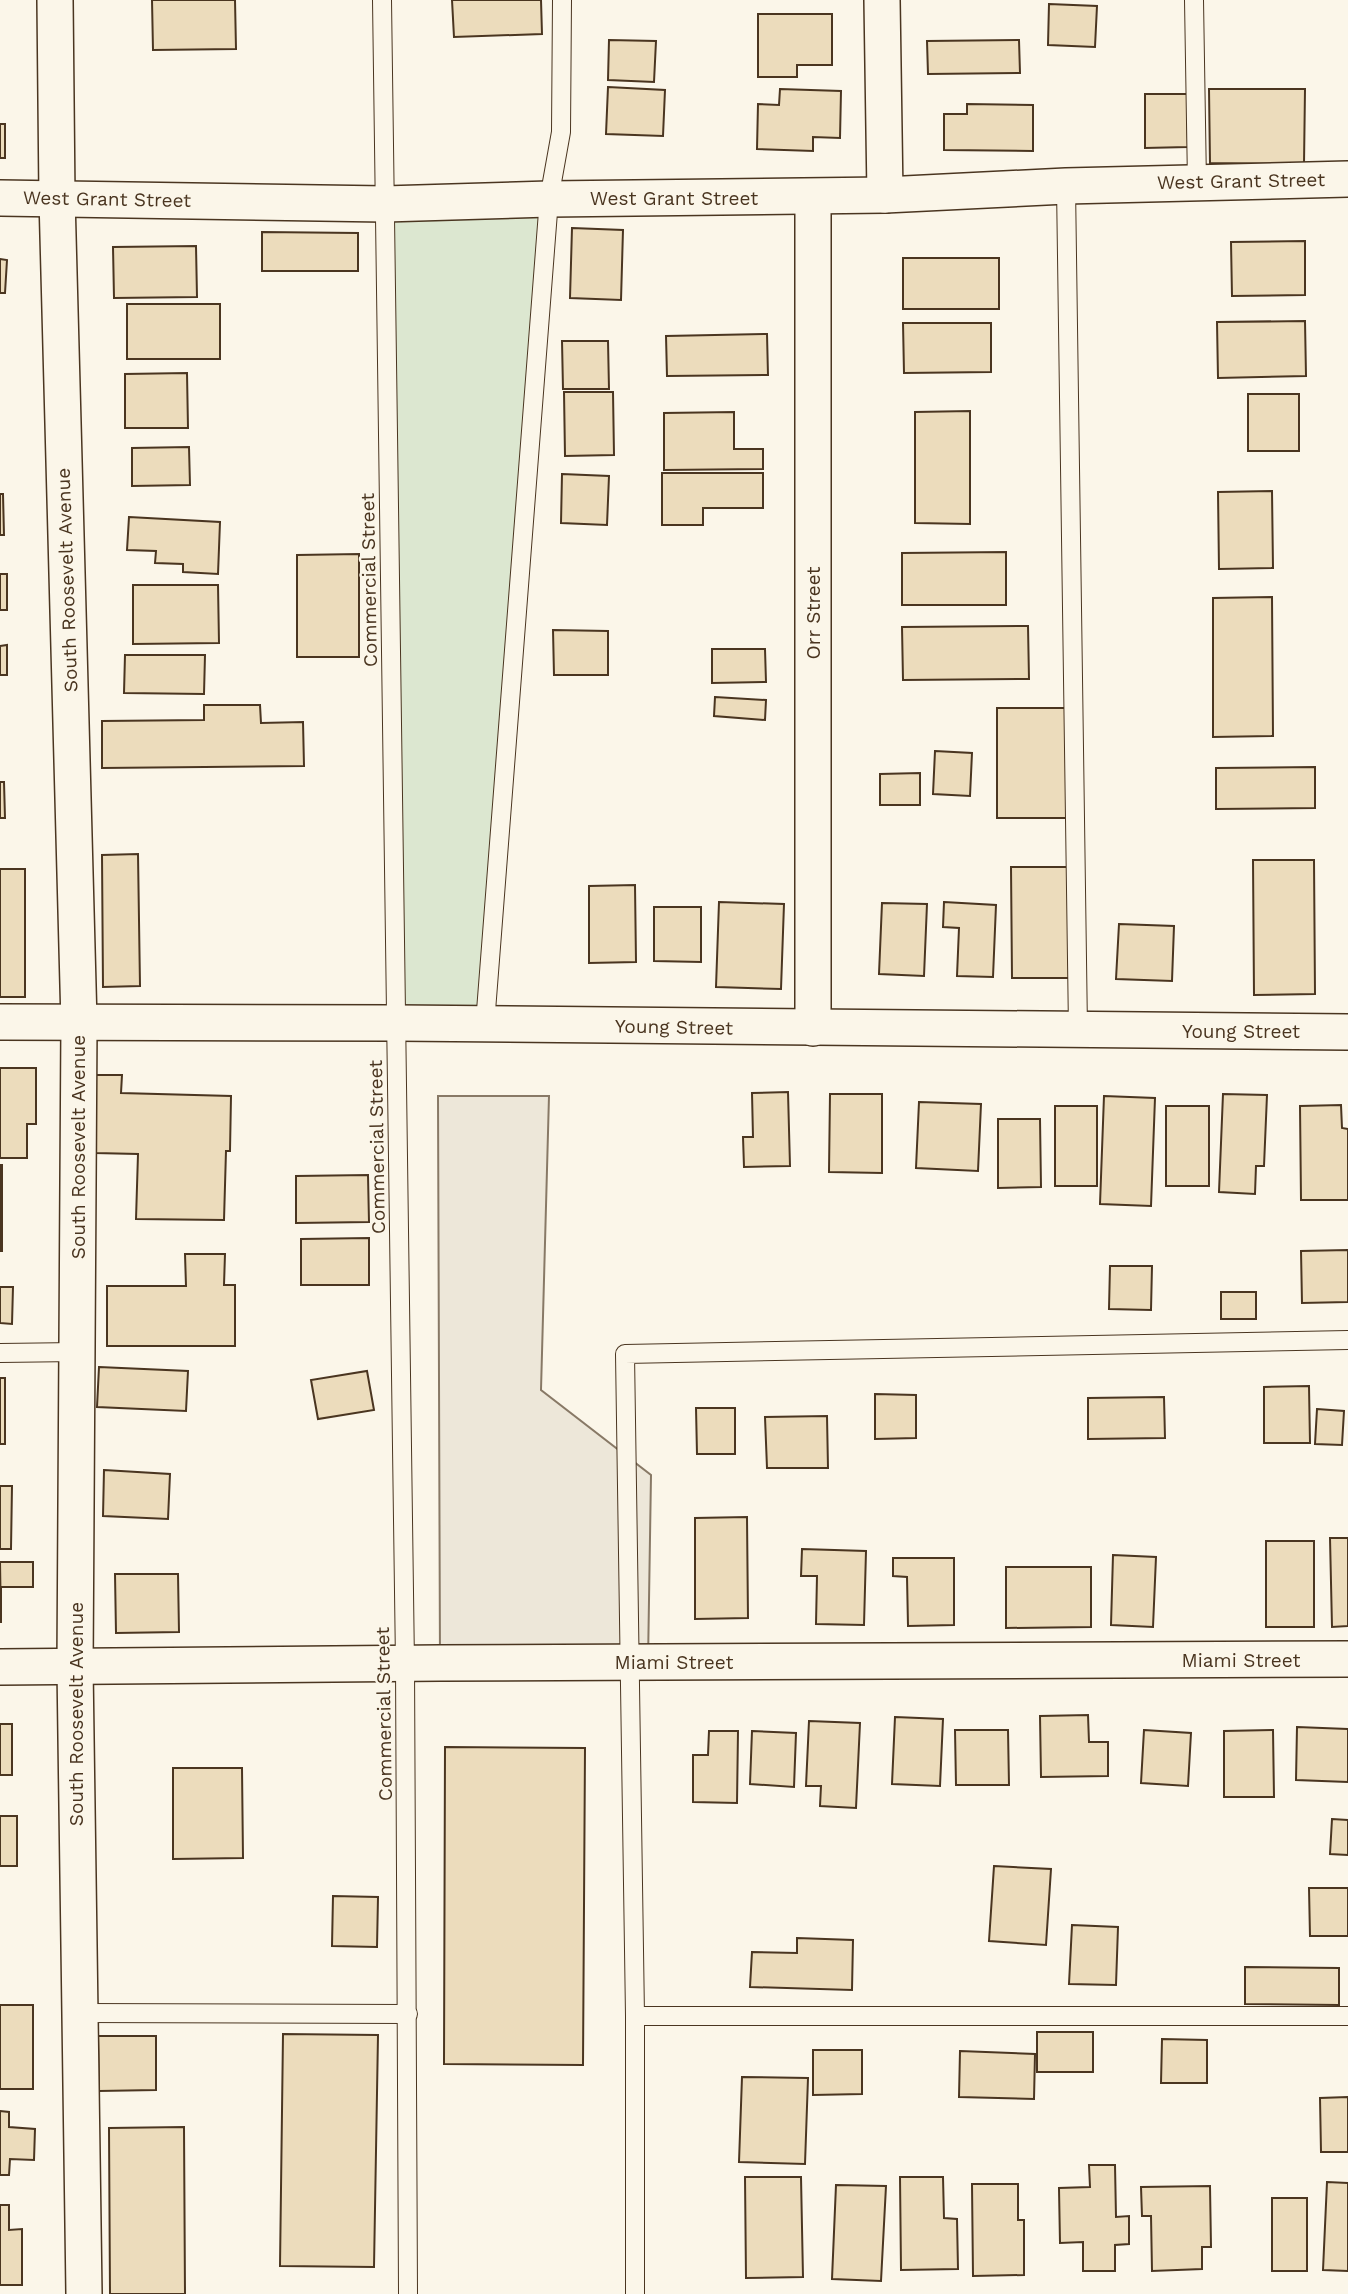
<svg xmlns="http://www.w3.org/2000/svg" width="1348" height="2294" font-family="'Work Sans',sans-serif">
<rect width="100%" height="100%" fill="#fbf6e9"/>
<polygon fill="#dce7d0" stroke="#887966" stroke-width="2" points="549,199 485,1024 397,1023 385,204"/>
<polygon fill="#ede7d9" stroke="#887966" stroke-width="2" points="438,1096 549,1096 541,1390 651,1475 648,1663 440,1663"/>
<g fill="#ecdcbc" stroke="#4a3520" stroke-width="2">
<polygon points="152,0 235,0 236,49 153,50"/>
<polygon points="452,0 541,0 542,34 454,37"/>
<polygon points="1049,4 1097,6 1095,47 1048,45"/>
<polygon points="758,14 832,14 832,65 797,65 797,77 758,77"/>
<polygon points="609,40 656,41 654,82 608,80"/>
<polygon points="1019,40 1020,73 928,74 927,41"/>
<polygon points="608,87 665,90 663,136 606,134"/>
<polygon points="780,89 841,91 840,138 813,137 813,151 757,149 758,104 779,105"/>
<polygon points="1209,89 1305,89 1304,164 1210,163"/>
<polygon points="1145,94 1187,94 1188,147 1145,148"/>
<polygon points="967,104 1033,105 1033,151 944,150 944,114 967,114"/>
<rect x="0" y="124" width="5" height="34"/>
<polygon points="572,228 623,230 621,300 570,298"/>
<polygon points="262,232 358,233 358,271 262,271"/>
<polygon points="1305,241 1305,295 1232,296 1231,242"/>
<polygon points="196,246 197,297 114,298 113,247"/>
<rect x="903" y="258" width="96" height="51"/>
<polygon points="0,259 7,260 5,293 0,293"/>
<rect x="127" y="304" width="93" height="55"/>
<polygon points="1305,321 1306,376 1218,378 1217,322"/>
<polygon points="903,323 991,323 991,372 904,373"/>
<polygon points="767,334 768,375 667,376 666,336"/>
<polygon points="562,341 608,341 609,389 563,389"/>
<polygon points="187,373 188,428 125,428 125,374"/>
<polygon points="564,392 613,392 614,455 565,456"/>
<rect x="1248" y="394" width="51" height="57"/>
<polygon points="970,411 970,524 915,523 915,412"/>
<polygon points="734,412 734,449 763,449 763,469 664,470 664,413"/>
<polygon points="189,447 190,485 132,486 132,448"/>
<polygon points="662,473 763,473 763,508 703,508 703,525 662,525"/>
<polygon points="562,474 609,476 607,525 561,523"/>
<polygon points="1272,491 1273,568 1219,569 1218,492"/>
<polygon points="0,494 3,494 4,535 0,535"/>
<polygon points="129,517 220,522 218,574 183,572 183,564 155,563 156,551 127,550"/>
<polygon points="1006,552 1006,605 902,605 902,553"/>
<polygon points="359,554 359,657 297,657 297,555"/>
<rect x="0" y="574" width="7" height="36"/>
<polygon points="133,585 218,585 219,643 133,644"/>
<polygon points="1272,597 1273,736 1213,737 1213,598"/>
<polygon points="1028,626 1029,679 903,680 902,627"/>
<polygon points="553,630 608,631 608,675 554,675"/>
<polygon points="7,645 7,675 0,675 0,646"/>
<polygon points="712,649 765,649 766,682 712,683"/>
<polygon points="125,655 205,655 204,694 124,693"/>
<polygon points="715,697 766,700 765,720 714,716"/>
<polygon points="204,705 260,705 261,723 303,722 304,766 102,768 102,721 204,720"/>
<rect x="997" y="708" width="69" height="110"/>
<polygon points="935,751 972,753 970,796 933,794"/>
<polygon points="1315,767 1315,808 1216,809 1216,768"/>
<polygon points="920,773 920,805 880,805 880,774"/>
<polygon points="0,782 4,782 5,818 0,818"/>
<polygon points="138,854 140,986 103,987 102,855"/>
<polygon points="1253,860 1314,860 1315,994 1254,995"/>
<polygon points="1011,867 1068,867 1069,978 1012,978"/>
<rect x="0" y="869" width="25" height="128"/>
<polygon points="635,885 636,962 589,963 589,886"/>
<polygon points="719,902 784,904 781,989 716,987"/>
<polygon points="944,902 996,905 993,977 957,976 959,928 943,927"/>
<polygon points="882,903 927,904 924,976 879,974"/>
<polygon points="654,907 701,907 701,962 654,961"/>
<polygon points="1119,924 1174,926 1172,981 1116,979"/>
<polygon points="0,1068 36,1068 36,1124 27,1124 27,1158 0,1158"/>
<polygon points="96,1075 122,1075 121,1093 231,1096 230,1151 226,1151 224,1220 136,1219 138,1154 95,1153"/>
<polygon points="788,1092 790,1166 744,1167 743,1137 753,1137 752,1093"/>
<polygon points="830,1094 882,1094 882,1173 829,1172"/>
<polygon points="1223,1094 1267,1095 1264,1166 1256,1166 1255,1194 1219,1192"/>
<polygon points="1104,1096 1155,1098 1151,1206 1100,1204"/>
<polygon points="919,1102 981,1104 978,1171 916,1168"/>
<polygon points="1341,1105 1342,1128 1348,1129 1348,1200 1301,1200 1300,1106"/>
<rect x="1055" y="1106" width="42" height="80"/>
<rect x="1166" y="1106" width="43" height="80"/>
<polygon points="998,1119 1040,1119 1041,1187 998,1188"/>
<rect x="0" y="1165" width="2" height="86"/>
<polygon points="368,1175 369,1222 296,1223 296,1176"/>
<polygon points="369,1238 369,1285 301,1285 301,1239"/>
<polygon points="1348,1250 1348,1302 1302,1303 1301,1251"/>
<polygon points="185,1254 225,1254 224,1285 235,1285 235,1346 107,1346 107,1286 186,1286"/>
<polygon points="1110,1266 1152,1266 1151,1310 1109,1309"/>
<polygon points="0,1287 13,1287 12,1324 0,1323"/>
<rect x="1221" y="1292" width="35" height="27"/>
<polygon points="99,1367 188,1371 186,1411 97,1407"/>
<polygon points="367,1371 374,1410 318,1419 311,1380"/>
<rect x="0" y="1378" width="5" height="66"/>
<polygon points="1309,1386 1310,1443 1264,1443 1264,1387"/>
<polygon points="875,1394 916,1395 916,1438 875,1439"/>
<polygon points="1164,1397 1165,1438 1088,1439 1088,1398"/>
<polygon points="696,1408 735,1408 735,1454 697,1454"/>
<polygon points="1317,1409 1344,1411 1342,1445 1315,1444"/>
<polygon points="827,1416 828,1468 767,1468 765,1417"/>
<polygon points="104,1470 170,1474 168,1519 103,1516"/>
<polygon points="0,1486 12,1486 11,1549 0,1549"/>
<polygon points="747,1517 748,1618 695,1619 695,1518"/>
<polygon points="1330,1538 1348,1538 1348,1626 1332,1627"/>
<rect x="1266" y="1541" width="48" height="86"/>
<polygon points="802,1549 866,1551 864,1625 816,1624 817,1576 801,1576"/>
<polygon points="1113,1555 1156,1557 1153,1627 1111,1625"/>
<polygon points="893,1558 954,1558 954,1625 908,1626 907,1577 893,1576"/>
<polygon points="0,1562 33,1562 33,1587 1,1587 1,1623"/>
<polygon points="1006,1567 1091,1567 1091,1627 1006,1628"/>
<polygon points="115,1574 178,1574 179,1632 116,1633"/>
<polygon points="1088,1715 1089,1742 1108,1742 1108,1776 1041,1777 1040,1716"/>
<polygon points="895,1717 943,1719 940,1786 892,1784"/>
<polygon points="809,1721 860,1723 856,1808 820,1806 821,1786 806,1786"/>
<rect x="0" y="1724" width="12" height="51"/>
<polygon points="1297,1727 1348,1729 1348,1782 1296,1780"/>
<polygon points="955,1730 1008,1730 1009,1785 956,1785"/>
<polygon points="1144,1730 1191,1733 1188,1786 1141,1783"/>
<polygon points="1273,1730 1274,1797 1224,1797 1224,1731"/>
<polygon points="709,1731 738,1731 737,1803 693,1802 693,1755 708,1755"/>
<polygon points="752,1731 796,1733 794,1787 750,1784"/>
<polygon points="445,1747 585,1748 583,2065 444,2064"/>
<polygon points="173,1768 242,1768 243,1858 173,1859"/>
<rect x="0" y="1816" width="17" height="50"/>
<polygon points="1332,1819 1348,1820 1348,1855 1330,1854"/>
<polygon points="994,1866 1051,1869 1046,1945 989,1941"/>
<polygon points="1309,1888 1348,1888 1348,1936 1310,1936"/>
<polygon points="333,1896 378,1897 377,1947 332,1946"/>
<polygon points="1072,1925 1118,1927 1116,1985 1069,1984"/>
<polygon points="797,1938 853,1940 852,1990 750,1987 752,1952 797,1953"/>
<polygon points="1245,1967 1339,1968 1339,2005 1245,2004"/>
<rect x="0" y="2005" width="33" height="84"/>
<rect x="1037" y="2032" width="56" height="40"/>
<polygon points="283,2034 378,2035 374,2267 280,2266"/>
<polygon points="98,2036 156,2036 156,2090 99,2091"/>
<polygon points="1162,2039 1207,2040 1207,2083 1161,2083"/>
<polygon points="813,2050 862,2050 862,2094 813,2095"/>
<polygon points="960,2051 1035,2054 1034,2099 959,2097"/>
<polygon points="742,2077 808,2078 805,2164 739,2162"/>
<polygon points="1348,2097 1348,2152 1321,2152 1320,2098"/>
<polygon points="0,2111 9,2112 9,2127 35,2129 34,2160 10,2159 9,2175 0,2175"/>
<polygon points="184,2127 185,2294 110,2294 109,2128"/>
<polygon points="1089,2165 1115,2165 1116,2217 1129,2216 1129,2244 1115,2245 1115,2271 1083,2271 1083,2242 1060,2243 1059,2188 1090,2187"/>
<polygon points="745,2177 801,2177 803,2277 746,2278"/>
<polygon points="900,2177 943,2177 944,2218 957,2219 958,2269 901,2270"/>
<polygon points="1327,2182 1348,2183 1348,2271 1323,2270"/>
<polygon points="972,2184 1018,2184 1018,2220 1024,2220 1024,2275 973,2276"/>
<polygon points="836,2185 886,2186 881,2281 832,2279"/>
<polygon points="1210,2186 1211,2247 1202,2247 1202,2269 1152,2271 1151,2216 1142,2216 1141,2187"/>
<rect x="1272" y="2198" width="35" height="73"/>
<polygon points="0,2205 9,2205 9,2230 22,2229 22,2285 0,2285"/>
</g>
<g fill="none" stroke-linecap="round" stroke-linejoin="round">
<g stroke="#4a3520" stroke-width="20">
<g id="lane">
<polyline points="382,0 405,1664 408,2294"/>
<polyline points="1194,0 1197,183"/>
<polyline points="1066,186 1078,1030"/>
<polyline points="485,1024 549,199 561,132 562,0"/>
<polyline points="0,1353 77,1352"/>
<polyline points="80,2013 408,2014"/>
<polyline points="635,2016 1348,2016"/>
<polyline points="635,2294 635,2016 625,1354 1348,1340"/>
</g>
</g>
<g stroke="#4a3520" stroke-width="38">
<g id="street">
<polyline points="55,0 57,198 79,1023 75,1667 84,2294"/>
<polyline points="882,0 885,195"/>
<polyline points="0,198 385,204 549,199 885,195 1066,186 1348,179"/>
<polyline points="0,1022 397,1023 1348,1032"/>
<polyline points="813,1028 813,197"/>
<polyline points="0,1667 440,1663 1348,1659"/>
</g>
</g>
<use href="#lane" stroke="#fbf6e9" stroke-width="18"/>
<use href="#street" stroke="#fbf6e9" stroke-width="35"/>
</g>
<g text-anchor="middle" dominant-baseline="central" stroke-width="5" stroke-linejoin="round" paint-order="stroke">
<g font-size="19" fill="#4a3520" stroke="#fbf6e9">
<text transform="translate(1241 181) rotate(-1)">West Grant Street</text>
<text x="674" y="198">West Grant Street</text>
<text transform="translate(107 199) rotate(1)">West Grant Street</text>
<text transform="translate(67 580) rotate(-92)">South Roosevelt Avenue</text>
<text transform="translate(369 580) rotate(-91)">Commercial Street</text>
<text transform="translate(813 613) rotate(-90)">Orr Street</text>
<text transform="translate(674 1027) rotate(1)">Young Street</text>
<text x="1241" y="1031">Young Street</text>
<text transform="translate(78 1147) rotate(-90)">South Roosevelt Avenue</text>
<text transform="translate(377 1147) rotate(-91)">Commercial Street</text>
<text x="1241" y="1660">Miami Street</text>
<text x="674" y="1662">Miami Street</text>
<text transform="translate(76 1714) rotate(-90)">South Roosevelt Avenue</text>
<text transform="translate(384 1714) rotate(-91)">Commercial Street</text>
</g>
</g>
</svg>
